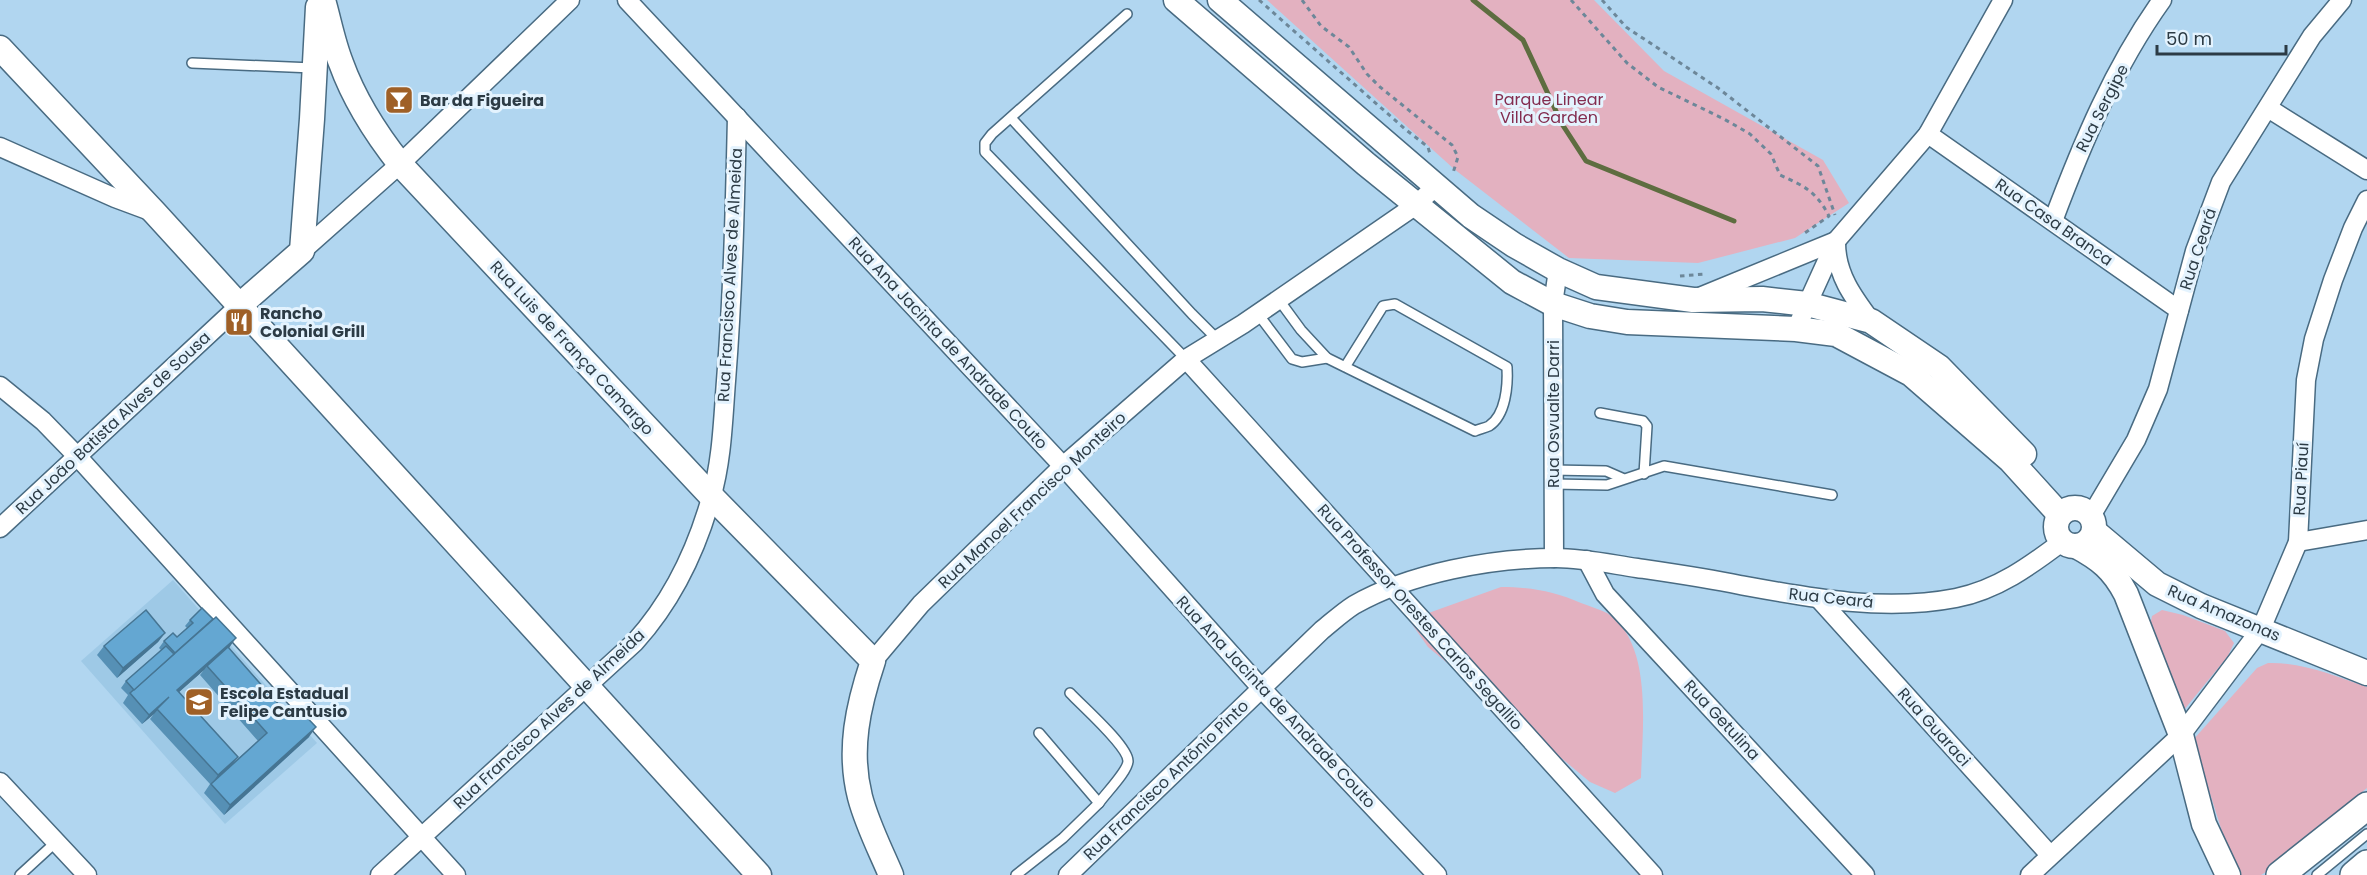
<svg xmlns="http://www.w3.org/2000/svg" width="2367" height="875" font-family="Poppins,sans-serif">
<rect width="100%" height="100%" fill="#b1d6f0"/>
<polygon fill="#9ec9e6" points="173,580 317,743 225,824 81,661"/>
<g fill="#e3b1c0">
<polygon points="1267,0 1594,0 1664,71 1823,160 1849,203 1795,238 1698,263 1569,258 1454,169"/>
<path d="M1501 587C1530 587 1554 591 1581 603 1589 606 1599 609 1607 613 1654 643 1642 730 1641 778L1615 793 1590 782 1428 647 1409 620Z"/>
<polygon points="2162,610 2183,615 2225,631 2234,643 2228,656 2179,716 2150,626 2152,616"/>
<path d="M2268 663C2302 662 2335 676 2367 687V788L2266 872 2261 875H2240L2233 866 2193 740 2257 668Z"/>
</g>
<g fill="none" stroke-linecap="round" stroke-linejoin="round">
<polyline stroke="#5e6d40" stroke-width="5" points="1473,0 1523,40 1562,124 1586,161 1734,221"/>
<g stroke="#496b82" stroke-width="12">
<g id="lane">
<polyline points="1127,14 992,134 985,143 985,152 1186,359"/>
<polyline points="192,63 313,68"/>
<polyline points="1011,118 1192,314 1218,340"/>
<path d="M1279 300 1301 330 1327 358 1475 431C1479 429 1485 428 1489 426 1506 415 1508 385 1507 367L1395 304 1383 306 1345 367"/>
<polyline points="1258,314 1292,359 1302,362 1327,358"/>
<polyline points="1600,413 1643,421 1647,426 1644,474"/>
<polyline points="1552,470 1606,471 1622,478"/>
<polyline points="1553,484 1607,485 1664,466 1832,495"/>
<path d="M1070 693C1081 705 1128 746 1128 761 1128 771 1105 794 1099 803"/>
<polyline points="20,875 56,842"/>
<polyline points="1016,875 1063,838 1099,803 1039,733"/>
<polyline points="2317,875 2367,834"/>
</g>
</g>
<g stroke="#496b82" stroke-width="21">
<g id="street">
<polyline points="627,0 1063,466 1262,689 1437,875"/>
<polyline points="2268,108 2367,170"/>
<polyline points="1928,134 2179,310"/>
<polyline points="0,147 115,198 150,211"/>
<path d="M2053 221C2082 144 2114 67 2162 0"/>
<path d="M1836 243C1836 274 1853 297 1871 321"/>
<polyline points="302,251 400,164 570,0"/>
<polyline points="1702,296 1836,241"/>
<polyline points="1796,329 1836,241 1928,134 2003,0"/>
<polyline points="1186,359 1653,875"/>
<polyline points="0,386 43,421 77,456 456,875"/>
<polyline points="2091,516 2136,440 2158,389 2195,251 2221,182 2312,36 2342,0"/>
<polyline points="0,528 239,306"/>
<polyline points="2298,542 2367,530"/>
<polyline points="1554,558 1553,304 1558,270"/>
<polyline points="1587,560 1605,594 1865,875"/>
<polyline points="1819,599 2050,855"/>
<polyline points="873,661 921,604 1063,466 1186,359 1243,324 1416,205 1435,187"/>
<polyline points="0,782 87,875"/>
<path d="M380 875 635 642C672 601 696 551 711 498 722 461 723 420 726 381 733 293 735 205 737 117"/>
<path d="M1068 875 1322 630C1332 622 1343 612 1354 605 1410 573 1492 558 1556 558 1583 558 1610 564 1637 568 1671 573 1706 578 1740 585 1811 598 1884 612 1956 598 1997 590 2030 566 2063 541"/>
<polyline points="2030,875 2181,735 2261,629 2298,542 2306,380 2314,339 2333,280 2353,228 2367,200"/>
</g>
</g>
<g stroke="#496b82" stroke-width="27">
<g id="secondary">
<path d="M323 0C329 21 333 43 341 63 354 99 377 135 400 164L712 497 873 661C858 706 848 750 860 797 867 824 880 849 891 875"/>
<polyline points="1176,0 1366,164 1512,282 1553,304 1590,316 1627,322 1796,329 1836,334 1911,374 2010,460 2060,515"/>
<polyline points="1220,0 1471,216 1514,245 1558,270 1596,287 1693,300 1762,299 1807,304 1871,321 1939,367 2024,454"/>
<polyline points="0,48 155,213 759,875"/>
<polyline points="239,306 302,251 312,119 318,7"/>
<circle cx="2075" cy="527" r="19"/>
<polyline points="2094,531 2157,584 2201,606 2367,673"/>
<path d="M2076 546C2100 559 2113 569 2126 594L2181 735 2204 824 2228 875"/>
</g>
</g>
<g stroke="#496b82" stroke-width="30">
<g id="primary">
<polyline points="2280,875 2367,806"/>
<polyline points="2354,875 2367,864"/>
</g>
</g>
<g stroke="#6d8799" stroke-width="3" stroke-dasharray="4.5 4.5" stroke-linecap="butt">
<polyline points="1259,0 1405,129 1428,147 1430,154"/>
<polyline points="1302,0 1321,26 1349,47 1367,74 1380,87 1452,145 1458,157 1453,173"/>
<path d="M1571 0 1627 63 1658 87 1724 119 1750 134 1771 154 1780 175C1804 186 1816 191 1829 216L1802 235"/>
<polyline points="1602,0 1626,27 1718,88 1818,166 1835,215"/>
<polyline points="1680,276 1706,274"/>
</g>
<use href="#lane" stroke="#fff" stroke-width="9"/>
<use href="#street" stroke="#fff" stroke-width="18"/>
<use href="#secondary" stroke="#fff" stroke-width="24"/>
<use href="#primary" stroke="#fff" stroke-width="27"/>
</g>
<g fill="#5690b5" fill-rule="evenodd">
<path d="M190 620 229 648 309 737 224 815 204 793 210 784 150 719 154 714 142 724 123 703 128 695 121 688 126 681 161 650 159 648 164 641 177 637 187 628 185 626ZM204 670 200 675 258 741 234 762 238 757 179 692Z"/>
<polygon points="165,633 158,642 117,678 97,655 104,646"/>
</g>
<g fill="#467593">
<polygon points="165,633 158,642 117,678 123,668"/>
<polygon points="236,638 229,648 207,666 204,670 170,700 177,690"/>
<polygon points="169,697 154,714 142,724 149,715"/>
<polygon points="316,727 309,737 224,815 230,805"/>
<polygon points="238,757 231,766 211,785 218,775"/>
</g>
<g fill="#64a7d2" stroke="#467593" stroke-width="1.5">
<polygon points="202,608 213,619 175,653 164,641 173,633 177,637 193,623 190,620"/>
<polygon points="146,610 165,633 123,668 104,646"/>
<polygon points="216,617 236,638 177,690 238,757 218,775 157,709 169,697 149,715 130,693"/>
<polygon points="166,646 174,654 134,690 126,681"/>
<polygon points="228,647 287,714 296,706 316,727 230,805 211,784 267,733 207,666"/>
</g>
<defs>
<g id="bar-square" transform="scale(1.5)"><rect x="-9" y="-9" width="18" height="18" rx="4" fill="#9f6027" stroke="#e4f3fe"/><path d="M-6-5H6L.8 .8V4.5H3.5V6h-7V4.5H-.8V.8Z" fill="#fff"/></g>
<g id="restaurant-square" transform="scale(1.5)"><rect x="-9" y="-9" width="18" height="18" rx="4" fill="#9f6027" stroke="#e4f3fe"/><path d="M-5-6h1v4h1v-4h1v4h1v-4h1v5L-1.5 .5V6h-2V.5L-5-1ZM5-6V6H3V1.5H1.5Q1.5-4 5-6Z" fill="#fff"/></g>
<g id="school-square" transform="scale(1.5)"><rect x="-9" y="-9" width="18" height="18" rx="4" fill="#9f6027" stroke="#e4f3fe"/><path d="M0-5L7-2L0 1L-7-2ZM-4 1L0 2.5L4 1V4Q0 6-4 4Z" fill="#fff"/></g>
</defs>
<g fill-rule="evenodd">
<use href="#bar-square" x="399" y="100"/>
<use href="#restaurant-square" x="239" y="322"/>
<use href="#school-square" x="199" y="702"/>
</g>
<g text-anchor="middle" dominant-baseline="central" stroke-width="6" stroke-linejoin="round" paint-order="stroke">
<g font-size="16" fill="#832c4f" stroke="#e4f3fe">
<text x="1549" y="99">Parque Linear<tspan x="1549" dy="18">Villa Garden</tspan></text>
</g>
<g font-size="16" font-weight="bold" fill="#2c3b45" stroke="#e4f3fe" text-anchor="start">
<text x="420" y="100">Bar da Figueira</text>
<text x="260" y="313">Rancho<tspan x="260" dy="18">Colonial Grill</tspan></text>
<text x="220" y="693">Escola Estadual<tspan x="220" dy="18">Felipe Cantusio</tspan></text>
</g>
<g font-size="16" fill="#2c3b45" stroke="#e4f3fe">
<text transform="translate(2102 108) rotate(-63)">Rua Sergipe</text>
<text transform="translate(2054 222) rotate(35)">Rua Casa Branca</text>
<text transform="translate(2198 249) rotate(-72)">Rua Ceará</text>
<text transform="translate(730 275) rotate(-87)">Rua Francisco Alves de Almeida</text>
<text transform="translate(948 343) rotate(47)">Rua Ana Jacinta de Andrade Couto</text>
<text transform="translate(572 348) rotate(47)">Rua Luis de França Camargo</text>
<text transform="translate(1553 414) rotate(-90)">Rua Osvualte Darri</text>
<text transform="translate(113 423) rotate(-43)">Rua João Batista Alves de Sousa</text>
<text transform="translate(2301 479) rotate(-87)">Rua Piauí</text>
<text transform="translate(1032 500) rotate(-43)">Rua Manoel Francisco Monteiro</text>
<text transform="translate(1831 598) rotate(6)">Rua Ceará</text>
<text transform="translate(2224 613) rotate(23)">Rua Amazonas</text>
<text transform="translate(1420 617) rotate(48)">Rua Professor Orestes Carlos Segallio</text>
<text transform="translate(1276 702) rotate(47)">Rua Ana Jacinta de Andrade Couto</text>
<text transform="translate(549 719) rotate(-43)">Rua Francisco Alves de Almeida</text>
<text transform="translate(1722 720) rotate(47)">Rua Getulina</text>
<text transform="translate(1934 727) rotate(48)">Rua Guaraci</text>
<text transform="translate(1166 780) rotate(-44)">Rua Francisco Antônio Pinto</text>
</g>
</g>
<path d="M2157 45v9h129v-9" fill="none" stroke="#2c3b45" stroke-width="3"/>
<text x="2166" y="45" font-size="18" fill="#2c3b45" stroke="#e4f3fe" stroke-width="4.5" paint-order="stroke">50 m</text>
</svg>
